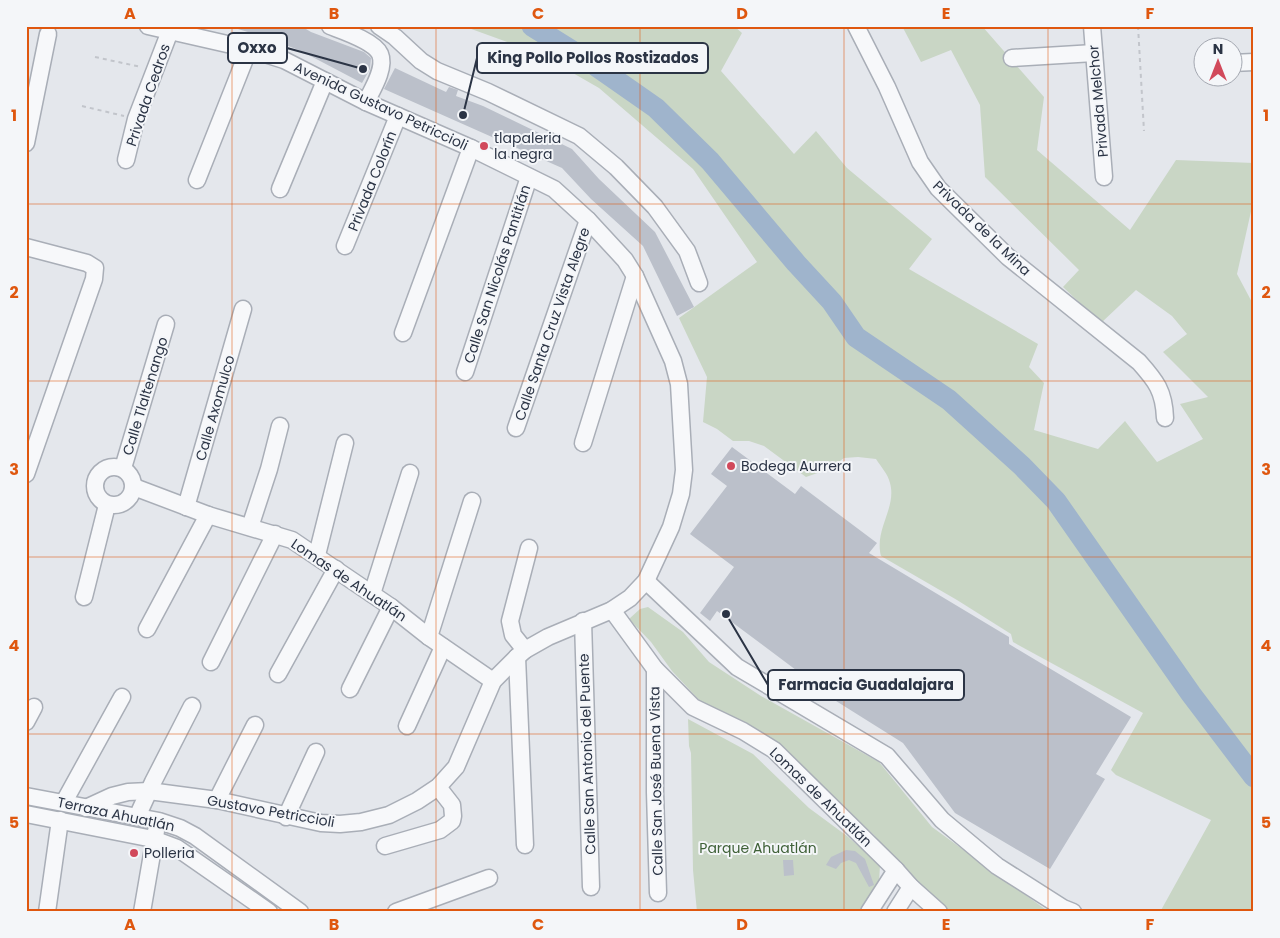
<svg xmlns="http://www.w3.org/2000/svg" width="1280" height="938" font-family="Poppins,sans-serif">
<rect width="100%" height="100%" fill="#e4e7ec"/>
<g fill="#c9d6c5">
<path d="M463 26H734L742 33 721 71 794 154 816 131 847 168 932 239 909 269 1038 344 1029 367 1044 383 1034 430 1098 449 1125 421 1157 462 1203 439 1180 404 1208 397 1163 352 1187 334 1172 316 1136 290 1101 323 1063 287 1079 270 985 177 980 105 951 50 921 62 902 26H982L1044 97 1037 150 1130 230 1176 160 1254 163V198L1237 274 1254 306V912H1160L1211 820 1116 775 1111 770 1143 713 1013 642 1011 634 957 600 881 556C874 529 897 508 890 483 888 474 881 467 876 459L858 457 844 458 829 469 806 477 764 446 749 441H733L717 429 703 422 707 377 679 318 757 262 693 169 599 88 538 53Z"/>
<polygon points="648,607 683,632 709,662 761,696 879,762 932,827 1049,912 943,912 925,898 874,835 843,807 701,702 672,671 651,642 629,619 640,609"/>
<polygon points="688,719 753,754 809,808 847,836 880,865 879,882 865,912 697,912 693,870 691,753 689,746"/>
</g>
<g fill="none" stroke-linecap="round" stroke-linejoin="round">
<polyline stroke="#9fb4cc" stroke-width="21" points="532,26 593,64 656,108 710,161 796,263 832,302 856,337 949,400 1022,466 1056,501 1191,694 1254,777"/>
</g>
<g fill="#bbc0ca">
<polygon points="238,26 301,26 311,32 364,52 371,58 370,69 362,83 301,51 268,38 238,29"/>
<polygon points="395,68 446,92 449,87 458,90 456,96 483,106 572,149 599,179 655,232 694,307 677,316 643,246 591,199 562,168 384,89"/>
<polygon points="732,447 795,494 801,486 877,543 869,553 1009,637 1009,644 1131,717 1096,774 1105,779 1050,869 955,813 903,743 793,674 796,670 717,611 710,621 700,613 734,567 690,534 727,486 711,474"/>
<polygon points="846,850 855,851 865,859 874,885 869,887 856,863 849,860 841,863 836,869 826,865 831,857"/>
<polygon points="783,860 793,860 794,875 784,876"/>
</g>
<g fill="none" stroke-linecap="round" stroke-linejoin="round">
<g stroke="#a9aeb7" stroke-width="19">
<g id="minor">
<path d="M330 26C343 31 374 41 380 54 386 68 372 90 366 102"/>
<polyline points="379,26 395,37 421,61 437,71 488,92 579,136 616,167 655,207 687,251 699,283"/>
<path d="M856 26 887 87 920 162 938 188 1008 257 1139 362C1156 381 1164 391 1165 418"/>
<polyline points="1092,26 1104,177"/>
<polyline points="1012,58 1094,53"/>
<polyline points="1232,63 1254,62"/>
<polyline points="26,143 48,34"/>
<polyline points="126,160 136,119 170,31"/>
<polyline points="197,180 249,49"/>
<polyline points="280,189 325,81"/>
<polyline points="345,246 398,116"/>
<polyline points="26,247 87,263 95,268 94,279 26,474"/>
<polyline points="403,333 471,148"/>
<polyline points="465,372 529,177"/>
<polyline points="516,428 588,220"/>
<polyline points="583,443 635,276"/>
<circle cx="114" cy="486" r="19"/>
<polyline points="123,468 166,324"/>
<polyline points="134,487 208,515 292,540 391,607 429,637 493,681"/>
<polyline points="186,507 243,309"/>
<polyline points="250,527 269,469 280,426"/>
<polyline points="317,555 345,443"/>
<polyline points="646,581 737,667 887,756 942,820 997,866 1063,908 1073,912"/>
<polyline points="372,594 410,473"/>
<polyline points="84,597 107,505"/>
<polyline points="612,610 655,669 693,707 743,731 774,750 896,870 911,887 939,912"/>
<polyline points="583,621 591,887"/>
<polyline points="147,629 208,515"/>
<polyline points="429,637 472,501"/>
<polyline points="525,650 513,635 510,621 529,548"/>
<polyline points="517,657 525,845"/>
<polyline points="211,662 275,534"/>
<polyline points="655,669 655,792 658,893"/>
<polyline points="278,674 336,569"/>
<polyline points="350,689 391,607"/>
<polyline points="26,722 34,707"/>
<polyline points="407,726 443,647"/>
<polyline points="26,796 159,821 180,828 195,836 300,912"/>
<polyline points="217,800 255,725"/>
<polyline points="64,802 122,697"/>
<polyline points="86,808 112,796 128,792 149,791 217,800 321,823 340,824 361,822 389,815 417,801 438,787 456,767 493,681 517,657 525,650 548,637 612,610 630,598 646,581 671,527 681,494 684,470 679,384 673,361 635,276 625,260 588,220 554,189 471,148 366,102 284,60 249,49 148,26"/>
<polyline points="26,814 153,839 177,848 269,912"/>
<polyline points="137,817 153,782 192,706"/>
<polyline points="286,817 316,752"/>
<polyline points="385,846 440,830 452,821 453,816 452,805 438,787"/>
<polyline points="47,912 60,820"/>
<polyline points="142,912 156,831"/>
<polyline points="396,912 489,878"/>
<polyline points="869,912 896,870"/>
<polyline points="895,912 911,887"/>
</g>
</g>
<g stroke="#c2c5cb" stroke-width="2" stroke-dasharray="4 4" stroke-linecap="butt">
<polyline points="1138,26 1144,131"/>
<polyline points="95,57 141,67"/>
<polyline points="82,106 124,116"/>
</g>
<use href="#minor" stroke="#f7f8fa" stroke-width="16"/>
</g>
<path fill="none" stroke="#df570f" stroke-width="1" stroke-opacity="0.55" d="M232 26V912M436 26V912M640 26V912M844 26V912M1048 26V912M26 204H1254M26 381H1254M26 557H1254M26 734H1254"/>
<g fill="#d1495b" stroke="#f4f6f9" stroke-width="2">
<circle cx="484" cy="146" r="5"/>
<circle cx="731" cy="466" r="5"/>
<circle cx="134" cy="853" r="5"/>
</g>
<g text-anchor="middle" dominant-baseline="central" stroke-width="4" stroke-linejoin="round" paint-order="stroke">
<g font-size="14" fill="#2b3445" stroke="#f4f6f9">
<text transform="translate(148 95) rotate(-71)">Privada Cedros</text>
<text transform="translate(1098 101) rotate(-95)">Privada Melchor</text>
<text transform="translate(381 106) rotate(25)">Avenida Gustavo Petriccioli</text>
<text transform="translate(372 181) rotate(-68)">Privada Colorín</text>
<text transform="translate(982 228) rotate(44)">Privada de la Mina</text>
<text transform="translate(497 274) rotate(-72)">Calle San Nicolás Pantitlán</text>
<text transform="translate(552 324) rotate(-71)">Calle Santa Cruz Vista Alegre</text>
<text transform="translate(145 396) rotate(-73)">Calle Tlaltenango</text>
<text transform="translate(215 408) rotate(-74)">Calle Axomulco</text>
<text transform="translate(349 580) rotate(34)">Lomas de Ahuatlán</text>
<text transform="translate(587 754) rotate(-92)">Calle San Antonio del Puente</text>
<text transform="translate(656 781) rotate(-91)">Calle San José Buena Vista</text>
<text transform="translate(821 797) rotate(44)">Lomas de Ahuatlán</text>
<text transform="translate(271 811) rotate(10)">Gustavo Petriccioli</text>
<text transform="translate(116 814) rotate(12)">Terraza Ahuatlán</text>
</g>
<g font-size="14" fill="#2b3445" stroke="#f4f6f9" text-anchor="start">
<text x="494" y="138">tlapaleria<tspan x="494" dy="16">la negra</tspan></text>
<text x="741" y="466">Bodega Aurrera</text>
<text x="144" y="853">Polleria</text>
</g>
<g font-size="14" fill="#3f6138" stroke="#f4f6f9">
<text x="758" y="848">Parque Ahuatlán</text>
</g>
</g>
<path fill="none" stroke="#2b3445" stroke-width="2" d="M363 69L287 48M463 115L477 58M726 614L768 685"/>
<g fill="#2b3445" stroke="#f4f6f9" stroke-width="2">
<circle cx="363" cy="69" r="5"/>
<circle cx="463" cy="115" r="5"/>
<circle cx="726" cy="614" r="5"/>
</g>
<g fill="#f4f6f9" stroke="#2b3445" stroke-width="2">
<rect x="228" y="33" width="59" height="30" rx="5"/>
<rect x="477" y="43" width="231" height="30" rx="5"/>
<rect x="768" y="670" width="196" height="30" rx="5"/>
</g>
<g font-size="15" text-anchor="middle" font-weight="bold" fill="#2b3445">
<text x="257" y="53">Oxxo</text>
<text x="593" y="63">King Pollo Pollos Rostizados</text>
<text x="866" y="690">Farmacia Guadalajara</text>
</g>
<rect width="1280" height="938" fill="none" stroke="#f4f6f9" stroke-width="55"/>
<g transform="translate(1218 62)"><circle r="24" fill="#f4f6f9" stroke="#a4a8b1"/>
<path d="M0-4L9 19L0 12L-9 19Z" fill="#d1495b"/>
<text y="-8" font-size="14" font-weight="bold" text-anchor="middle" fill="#2b3445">N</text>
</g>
<rect x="28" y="28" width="1224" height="882" fill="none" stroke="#df570f" stroke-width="2"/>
<g font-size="16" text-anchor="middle" font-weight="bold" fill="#df570f">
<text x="130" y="19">A</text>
<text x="334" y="19">B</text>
<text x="538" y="19">C</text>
<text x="742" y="19">D</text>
<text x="946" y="19">E</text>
<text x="1150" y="19">F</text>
<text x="14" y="121">1</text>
<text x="1266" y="121">1</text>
<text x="14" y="298">2</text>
<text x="1266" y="298">2</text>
<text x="14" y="475">3</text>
<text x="1266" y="475">3</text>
<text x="14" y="651">4</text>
<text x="1266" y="651">4</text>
<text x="14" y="828">5</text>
<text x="1266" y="828">5</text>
<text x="130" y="930">A</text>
<text x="334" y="930">B</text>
<text x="538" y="930">C</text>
<text x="742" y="930">D</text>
<text x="946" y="930">E</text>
<text x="1150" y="930">F</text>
</g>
</svg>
